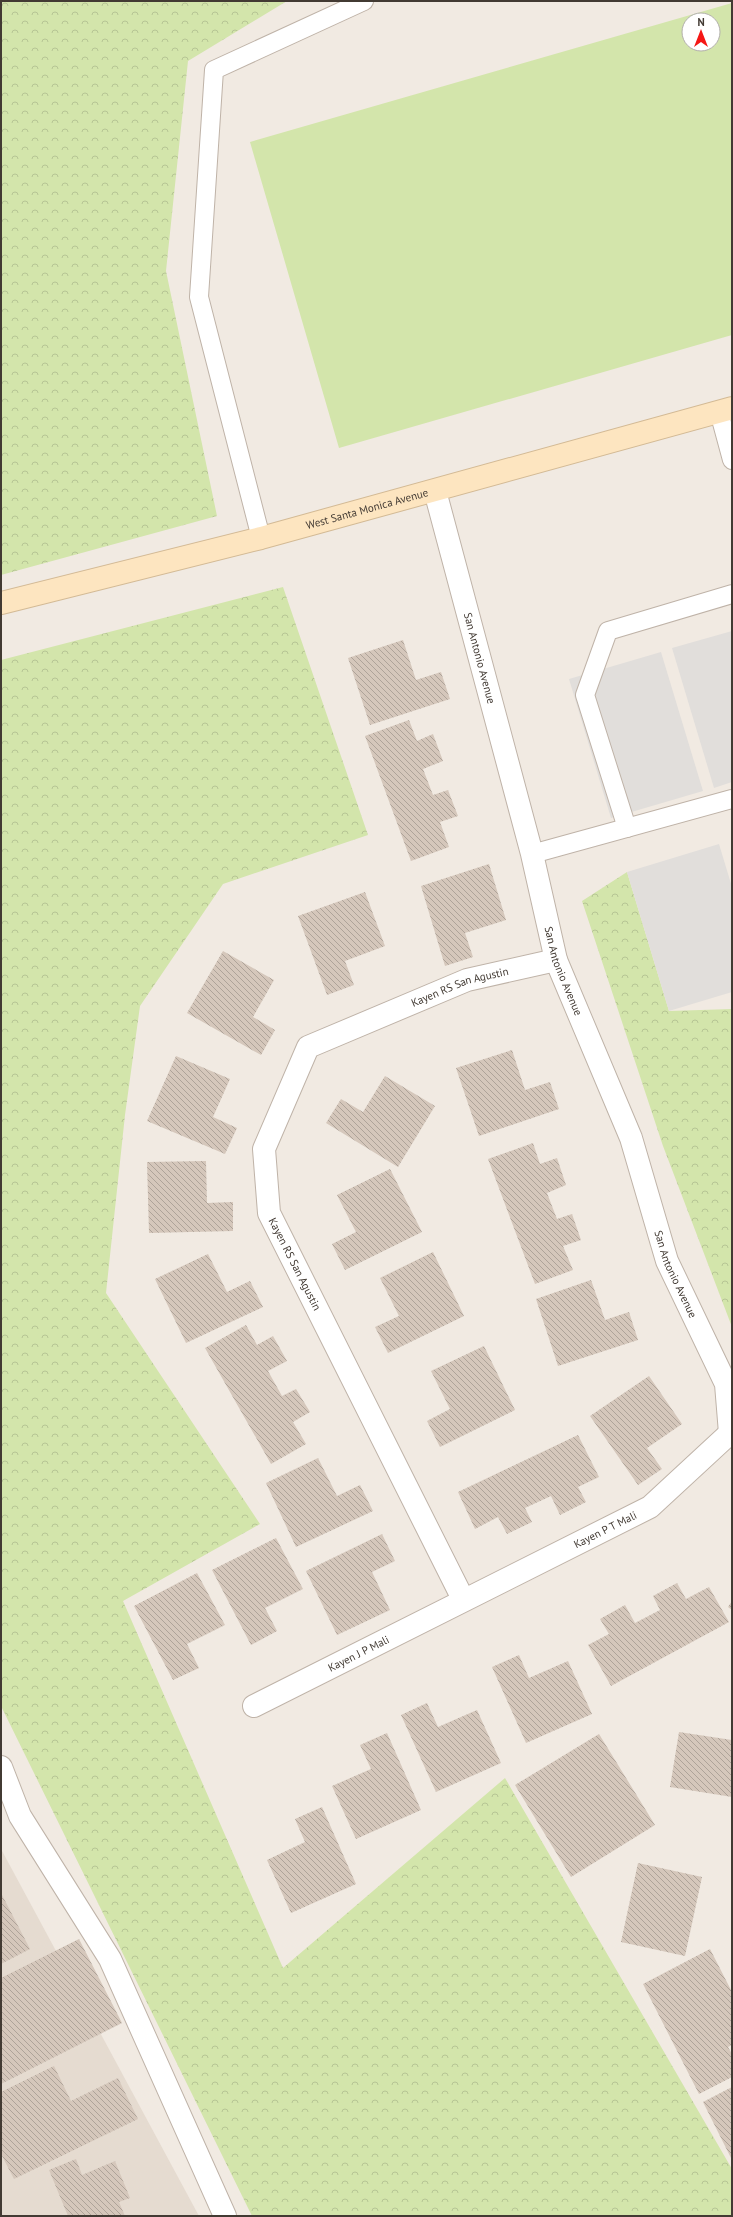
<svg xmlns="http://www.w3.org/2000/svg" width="733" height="2217" font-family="'PT Sans',sans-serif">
<defs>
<pattern id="forest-crowns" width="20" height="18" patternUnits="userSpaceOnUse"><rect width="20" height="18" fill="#d3e5ab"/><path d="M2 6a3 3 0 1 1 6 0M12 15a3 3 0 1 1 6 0" fill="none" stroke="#b6c594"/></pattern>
<pattern id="building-back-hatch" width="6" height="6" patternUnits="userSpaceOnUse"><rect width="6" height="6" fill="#d5c7bb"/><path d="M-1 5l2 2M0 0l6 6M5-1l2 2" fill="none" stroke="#aea399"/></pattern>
</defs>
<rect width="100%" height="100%" fill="#f1eae2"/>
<polygon fill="#e5dbd0" points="1,1849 199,2216 1,2216"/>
<g fill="url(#forest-crowns)">
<polygon points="1,1 287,1 188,61 166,271 217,516 1,575"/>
<polygon points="283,587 368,835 223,884 140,1006 125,1115 106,1293 260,1524 123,1601 283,1968 505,1778 732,2169 732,2216 252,2216 1,1706 1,660"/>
<polygon points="627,872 669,1011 732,1009 732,1327 663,1146 582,901"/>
</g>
<path fill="#d3e5ab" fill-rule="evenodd" d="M732 3V335L339 448 250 142ZM689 20H713V44H689Z"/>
<g fill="#e1dedb">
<polygon points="732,631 732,782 714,788 672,648"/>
<polygon points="661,652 703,791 611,818 569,679"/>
<polygon points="719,844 732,887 732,992 669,1011 627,872"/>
</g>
<g fill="url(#building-back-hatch)">
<polygon points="403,640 416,680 441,672 450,699 370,725 348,658"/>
<polygon points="409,720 417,741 433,734 443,761 423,769 433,795 448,790 458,816 440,822 449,847 411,861 365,736"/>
<polygon points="489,864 506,920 465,933 473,957 445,966 421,886"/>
<polygon points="365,892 385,946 345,961 354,985 327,995 298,916"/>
<polygon points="223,951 274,980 253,1017 275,1030 261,1055 187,1013"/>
<polygon points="512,1050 525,1090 550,1082 559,1109 479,1136 456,1068"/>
<polygon points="176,1056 230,1079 213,1117 237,1128 225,1154 147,1121"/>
<polygon points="385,1076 435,1106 398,1167 326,1123 341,1099 363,1112"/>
<polygon points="533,1143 540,1164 557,1158 566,1185 547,1193 557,1219 572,1214 581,1240 563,1246 573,1270 535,1284 488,1159"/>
<polygon points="206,1161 207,1203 233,1202 233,1231 149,1233 147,1162"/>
<polygon points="390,1169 422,1232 345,1270 332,1244 356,1232 337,1195"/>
<polygon points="433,1252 464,1316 388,1353 375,1327 399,1316 380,1278"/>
<polygon points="208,1254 227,1292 250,1281 263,1307 186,1343 155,1279"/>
<polygon points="591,1280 605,1320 629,1312 638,1340 558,1366 536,1299"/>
<polygon points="246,1325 257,1345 273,1336 287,1361 268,1371 282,1396 296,1389 310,1412 293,1422 306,1444 271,1464 205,1348"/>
<polygon points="484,1346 515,1410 440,1447 427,1421 450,1409 431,1371"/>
<polygon points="649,1376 682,1424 647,1448 662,1469 638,1485 590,1416"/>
<polygon points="578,1435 599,1477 578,1487 586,1502 560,1515 551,1496 525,1508 532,1522 507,1534 498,1517 475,1529 458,1492"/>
<polygon points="318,1458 337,1496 360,1485 373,1511 296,1547 266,1483"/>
<polygon points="382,1534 395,1561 372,1572 390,1610 337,1635 306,1571"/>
<polygon points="276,1538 303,1589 265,1608 277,1631 251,1645 212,1570"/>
<polygon points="197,1573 225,1625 187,1644 199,1668 173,1680 134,1606"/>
<polygon points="677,1583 686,1599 709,1587 729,1622 611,1686 588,1645 609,1634 600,1619 625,1605 635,1623 660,1610 653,1596"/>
<polygon points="732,1601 732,1610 728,1607"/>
<polygon points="519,1655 529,1678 568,1661 592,1714 526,1743 492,1667"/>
<polygon points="427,1703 438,1727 477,1710 501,1763 436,1792 401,1715"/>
<polygon points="679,1732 732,1740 732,1797 670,1787"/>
<polygon points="387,1733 421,1810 356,1839 332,1786 371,1769 360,1745"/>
<polygon points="599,1734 655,1825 571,1877 515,1785"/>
<polygon points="322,1807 356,1884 291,1913 267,1860 305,1842 295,1819"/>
<polygon points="638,1863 702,1877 685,1956 621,1942"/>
<polygon points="1,1893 30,1949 1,1964"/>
<polygon points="79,1939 122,2023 1,2084 1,1978"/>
<polygon points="710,1949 732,1992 732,2045 728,2047 732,2054 732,2077 699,2094 643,1984"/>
<polygon points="54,2066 71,2101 118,2078 138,2119 14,2179 1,2154 1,2092"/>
<polygon points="732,2087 732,2160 703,2102"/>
<polygon points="76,2159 82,2175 115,2161 130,2198 119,2202 125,2216 68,2216 49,2170"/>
</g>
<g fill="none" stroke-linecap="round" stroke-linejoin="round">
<g stroke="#bfb3a8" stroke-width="20">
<g id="service">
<polyline points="719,412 732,460"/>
<polyline points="261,538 199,297 214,70 364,1"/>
<polyline points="627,828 585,695 608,631 732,594"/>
<polyline points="532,854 732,799"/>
</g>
</g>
<g stroke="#bfb3a8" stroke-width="24">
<g id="minor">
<path id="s1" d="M435 491 532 854 556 960 631 1138 667 1261 726 1384 730 1433 732 1435"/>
<path id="s2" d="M463 1599 269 1213 264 1149 308 1047 467 980 556 960"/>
<path id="s3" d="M254 1706 650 1507 730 1433"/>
<polyline points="1,1767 20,1816 110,1959 225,2216"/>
</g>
</g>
<g stroke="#d3ba95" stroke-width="24">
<g id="secondary">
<path id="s4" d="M1 603 261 538 732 408"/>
</g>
</g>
<use href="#service" stroke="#fff" stroke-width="18"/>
<use href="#minor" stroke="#fff" stroke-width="22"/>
<use href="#secondary" stroke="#fde5c0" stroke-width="22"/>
</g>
<g text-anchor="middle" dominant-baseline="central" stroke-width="3" stroke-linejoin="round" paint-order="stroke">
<g font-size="11" fill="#423a33" stroke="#fff">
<text stroke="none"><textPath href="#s4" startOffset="378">West Santa Monica Avenue</textPath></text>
<text stroke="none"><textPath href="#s1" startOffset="173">San Antonio Avenue</textPath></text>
<text stroke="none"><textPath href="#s1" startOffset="497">San Antonio Avenue</textPath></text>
<text stroke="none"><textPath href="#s2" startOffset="771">Kayen RS San Agustin</textPath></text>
<text transform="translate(295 1264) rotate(63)">Kayen RS San Agustin</text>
<text stroke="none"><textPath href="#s1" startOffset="821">San Antonio Avenue</textPath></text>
<text stroke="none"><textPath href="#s3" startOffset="393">Kayen P T Mali</textPath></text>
<text stroke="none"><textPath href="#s3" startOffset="117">Kayen J P Mali</textPath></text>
</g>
</g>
<rect width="733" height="2217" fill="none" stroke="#423a33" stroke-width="4"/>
<g transform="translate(701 32)"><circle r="19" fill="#ffffff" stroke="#b3b0ad"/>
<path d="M0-3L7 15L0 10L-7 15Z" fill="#f51715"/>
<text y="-6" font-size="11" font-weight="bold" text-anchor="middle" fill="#423a33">N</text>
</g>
</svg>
